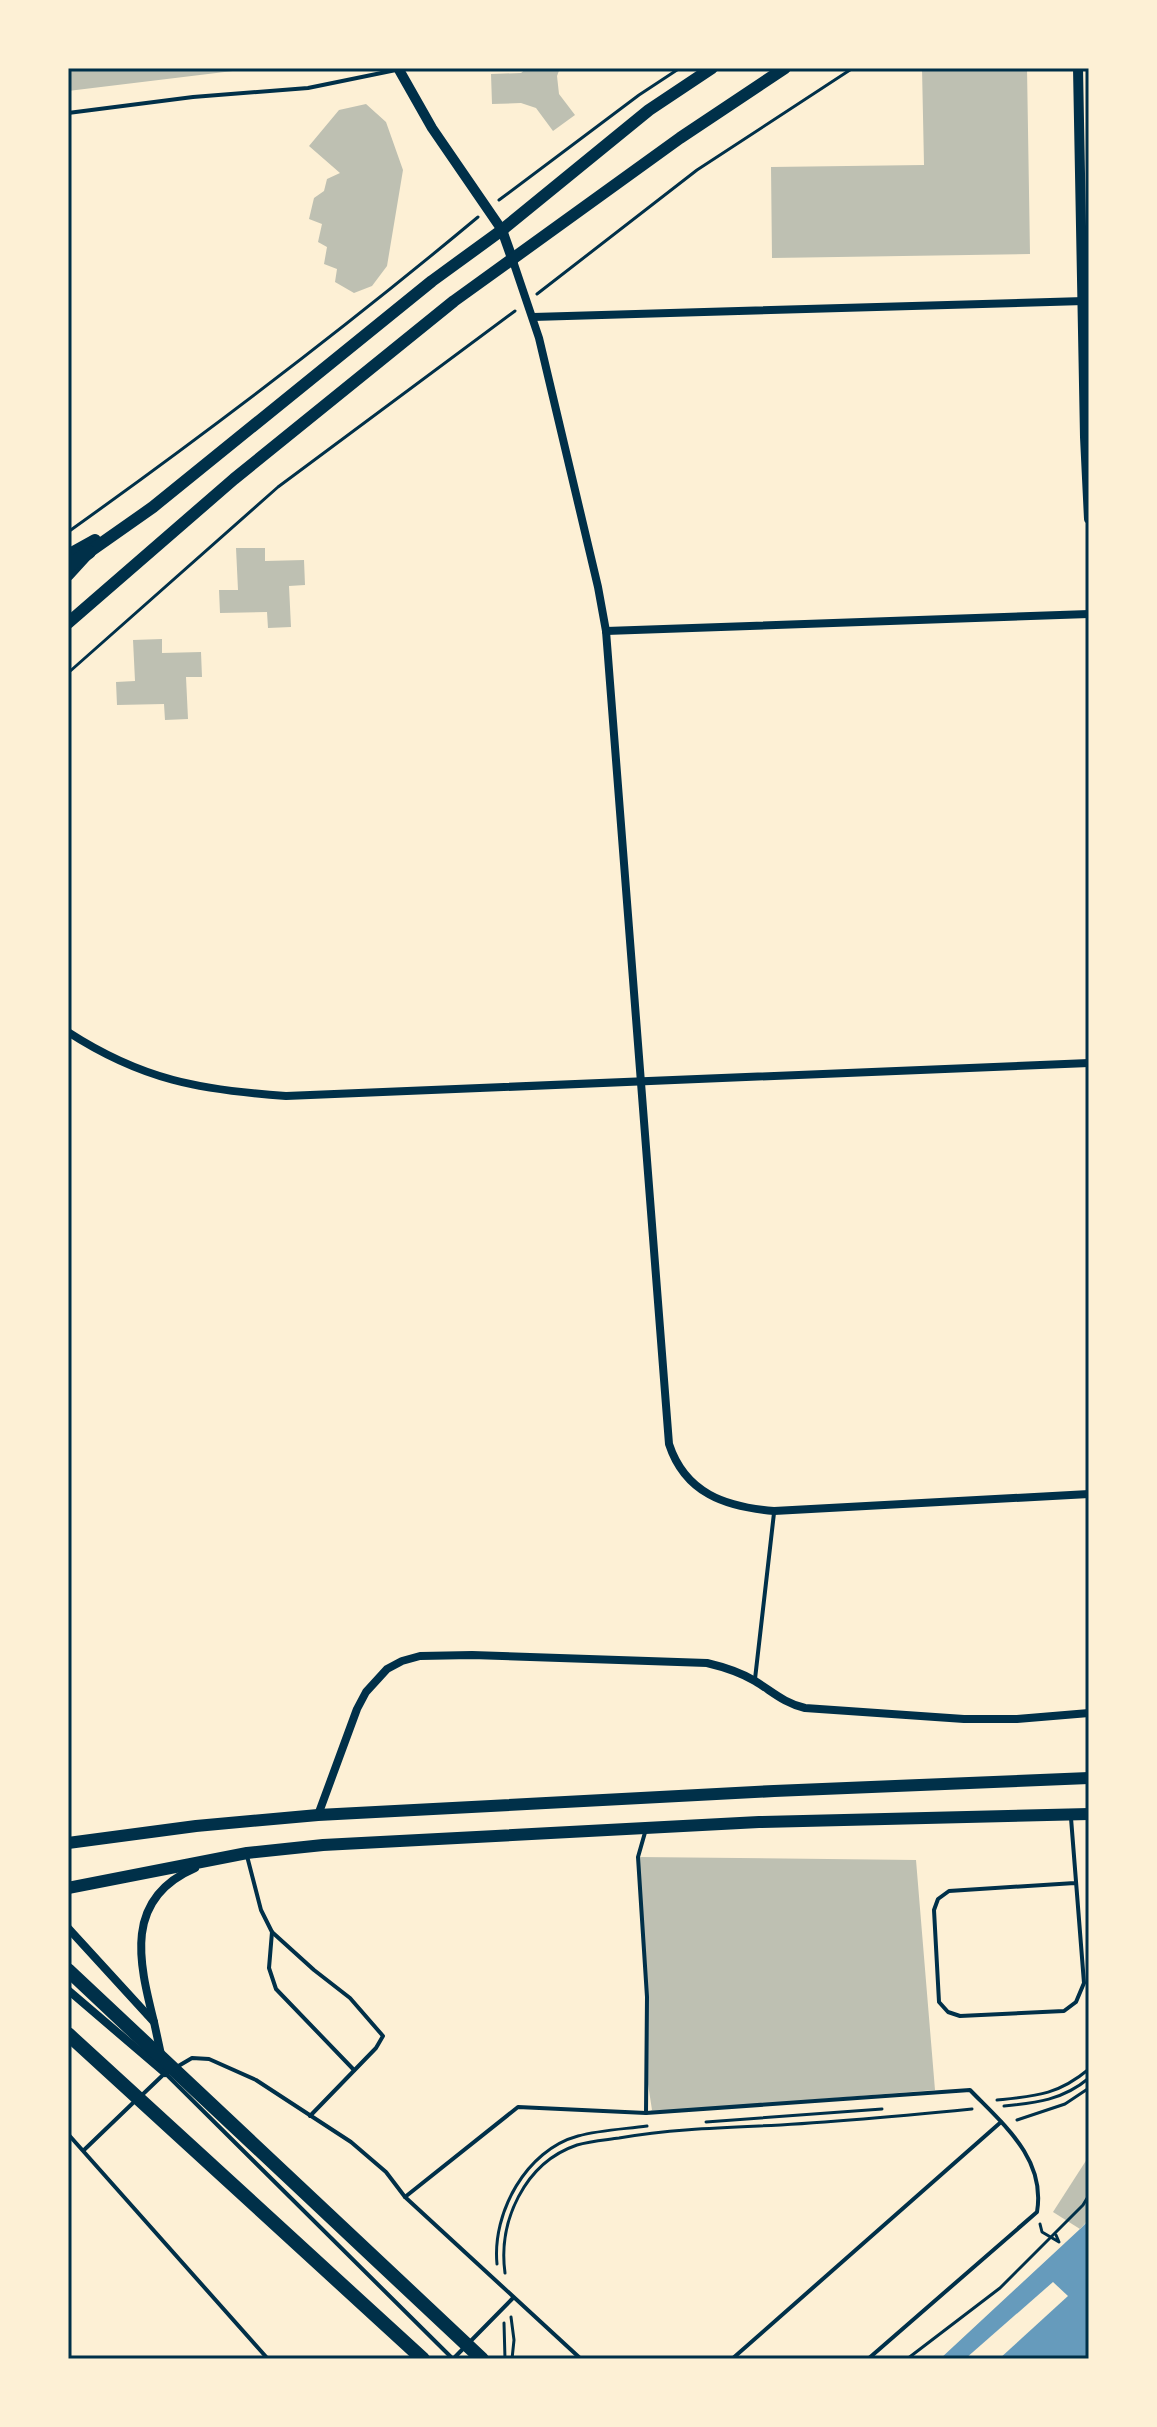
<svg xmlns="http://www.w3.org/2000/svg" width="1157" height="2427" font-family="Montserrat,sans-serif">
<rect width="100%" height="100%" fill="#fdf0d5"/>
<polygon fill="#669bbc" points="1089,2220 1089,2359 940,2359 1080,2229"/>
<polygon fill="#fdf0d5" points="1053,2282 1068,2296 999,2359 965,2359"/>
<g fill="#bec0b2">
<polygon points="68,68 241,68 241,70 68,91"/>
<polygon points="527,68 560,68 557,76 559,94 575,115 553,131 536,108 521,103 492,104 491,74 521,73"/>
<polygon points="922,68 1027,68 1030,254 772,258 771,167 924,165"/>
<polygon points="366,104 386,122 403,170 387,266 372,286 354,293 335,282 337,269 324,264 327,247 318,242 322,224 309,219 314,198 324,191 327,179 340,173 309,146 339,110"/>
<polygon points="236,548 265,548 265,561 304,560 305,585 289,586 291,627 268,628 267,612 220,613 219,590 238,590"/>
<polygon points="162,639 162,653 201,652 202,677 186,677 188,719 165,720 164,704 117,705 116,682 135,681 133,640"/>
<polygon points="638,1857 916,1860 935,2090 646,2113 652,2110 648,2084 647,1997"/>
<polygon points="1089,2156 1089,2219 1080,2229 1053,2212"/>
</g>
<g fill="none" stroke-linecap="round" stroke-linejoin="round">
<g stroke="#003049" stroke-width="3">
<polyline points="499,200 639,95 680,68"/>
<polyline points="537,294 697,170 853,68"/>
<path d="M68 532C208 432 345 328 478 217"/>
<polyline points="68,673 278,487 515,311"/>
<path d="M997 2100C1036 2096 1058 2095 1089 2069"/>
<path d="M1004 2106C1036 2103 1063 2100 1089 2078"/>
<polyline points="1017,2120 1065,2104 1089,2088"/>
<polyline points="706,2122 882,2109"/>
<polyline points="1040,2224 1042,2232 1059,2242 1056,2235"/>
<path d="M497 2264C492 2213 526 2150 578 2136 600 2130 625 2129 647 2126"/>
<path d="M505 2273C498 2222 524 2163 577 2145 590 2141 605 2140 619 2138 665 2130 712 2128 759 2126 830 2123 901 2116 972 2109"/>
<polyline points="511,2317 514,2340 512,2359"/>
<polyline points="504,2323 505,2359"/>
<polyline points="907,2359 1000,2288 1083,2205 1089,2195"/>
</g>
<g stroke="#003049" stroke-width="4">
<polyline points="68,113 193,97 308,88 396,70"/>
<polyline points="755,1679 774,1513"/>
<polyline points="1071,1818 1084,1983 1076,2002 1064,2011 960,2016 948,2012 939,2002 934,1910 938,1899 949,1891 1075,1883"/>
<polyline points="247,1856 261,1910 272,1932 314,1970 350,1998 383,2036 376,2048 310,2116"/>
<polyline points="272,1932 269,1968 276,1989 354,2070"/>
<polyline points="175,2068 192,2058 209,2059 256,2080 351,2142 386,2172 405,2197 581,2359"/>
<polyline points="165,2073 453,2359"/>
<polyline points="142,2095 164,2074"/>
<polyline points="646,2113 647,1997 638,1857 646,1829"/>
<polyline points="68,2134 268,2359"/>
<polyline points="84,2150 135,2101"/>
<path d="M405 2197 518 2107 646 2113 970 2090C1004 2125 1046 2159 1037 2212L868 2359"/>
<polyline points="453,2359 513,2298"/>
<polyline points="732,2359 1001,2122"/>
</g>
<g stroke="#003049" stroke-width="8">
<path d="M513 261 539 338 598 587 606 631 669 1444C685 1493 725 1507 774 1511L1089 1494"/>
<polyline points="533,317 1084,301"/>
<polyline points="606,631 1089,614"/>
<path d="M68 1032C142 1080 200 1090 286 1096L1089 1063"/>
<path d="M318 1815 357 1709 366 1692 387 1669 402 1661 420 1656 472 1655 707 1663C724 1667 740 1672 755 1681 773 1692 784 1703 805 1708L964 1719H1017L1089 1713"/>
<polyline points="68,1928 154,2022 165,2073"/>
<polyline points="68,1990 165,2073"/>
<path d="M154 2022C139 1962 123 1899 195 1868"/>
</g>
<g stroke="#003049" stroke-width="10">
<polyline points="398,68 432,128 502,230 513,261"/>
<polyline points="1078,68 1085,437 1089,519"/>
</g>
<g stroke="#003049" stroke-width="12">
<polyline points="68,555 95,540"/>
<polyline points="68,575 89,552 153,507 432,281 502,230 649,110 712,68"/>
<polyline points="68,623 234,479 454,301 680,138 785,68"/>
<polyline points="68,1843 196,1826 318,1815 774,1791 1089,1778"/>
<polyline points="68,1888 247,1853 323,1845 759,1822 1089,1814"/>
</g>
<g stroke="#003049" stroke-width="14">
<polyline points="68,566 89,552"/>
<polyline points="68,1970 482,2359"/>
<polyline points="68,2034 423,2359"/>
</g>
</g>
<rect width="1157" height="2427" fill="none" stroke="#fdf0d5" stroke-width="140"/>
<rect x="70" y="70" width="1017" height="2287" fill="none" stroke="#003049" stroke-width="3"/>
</svg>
